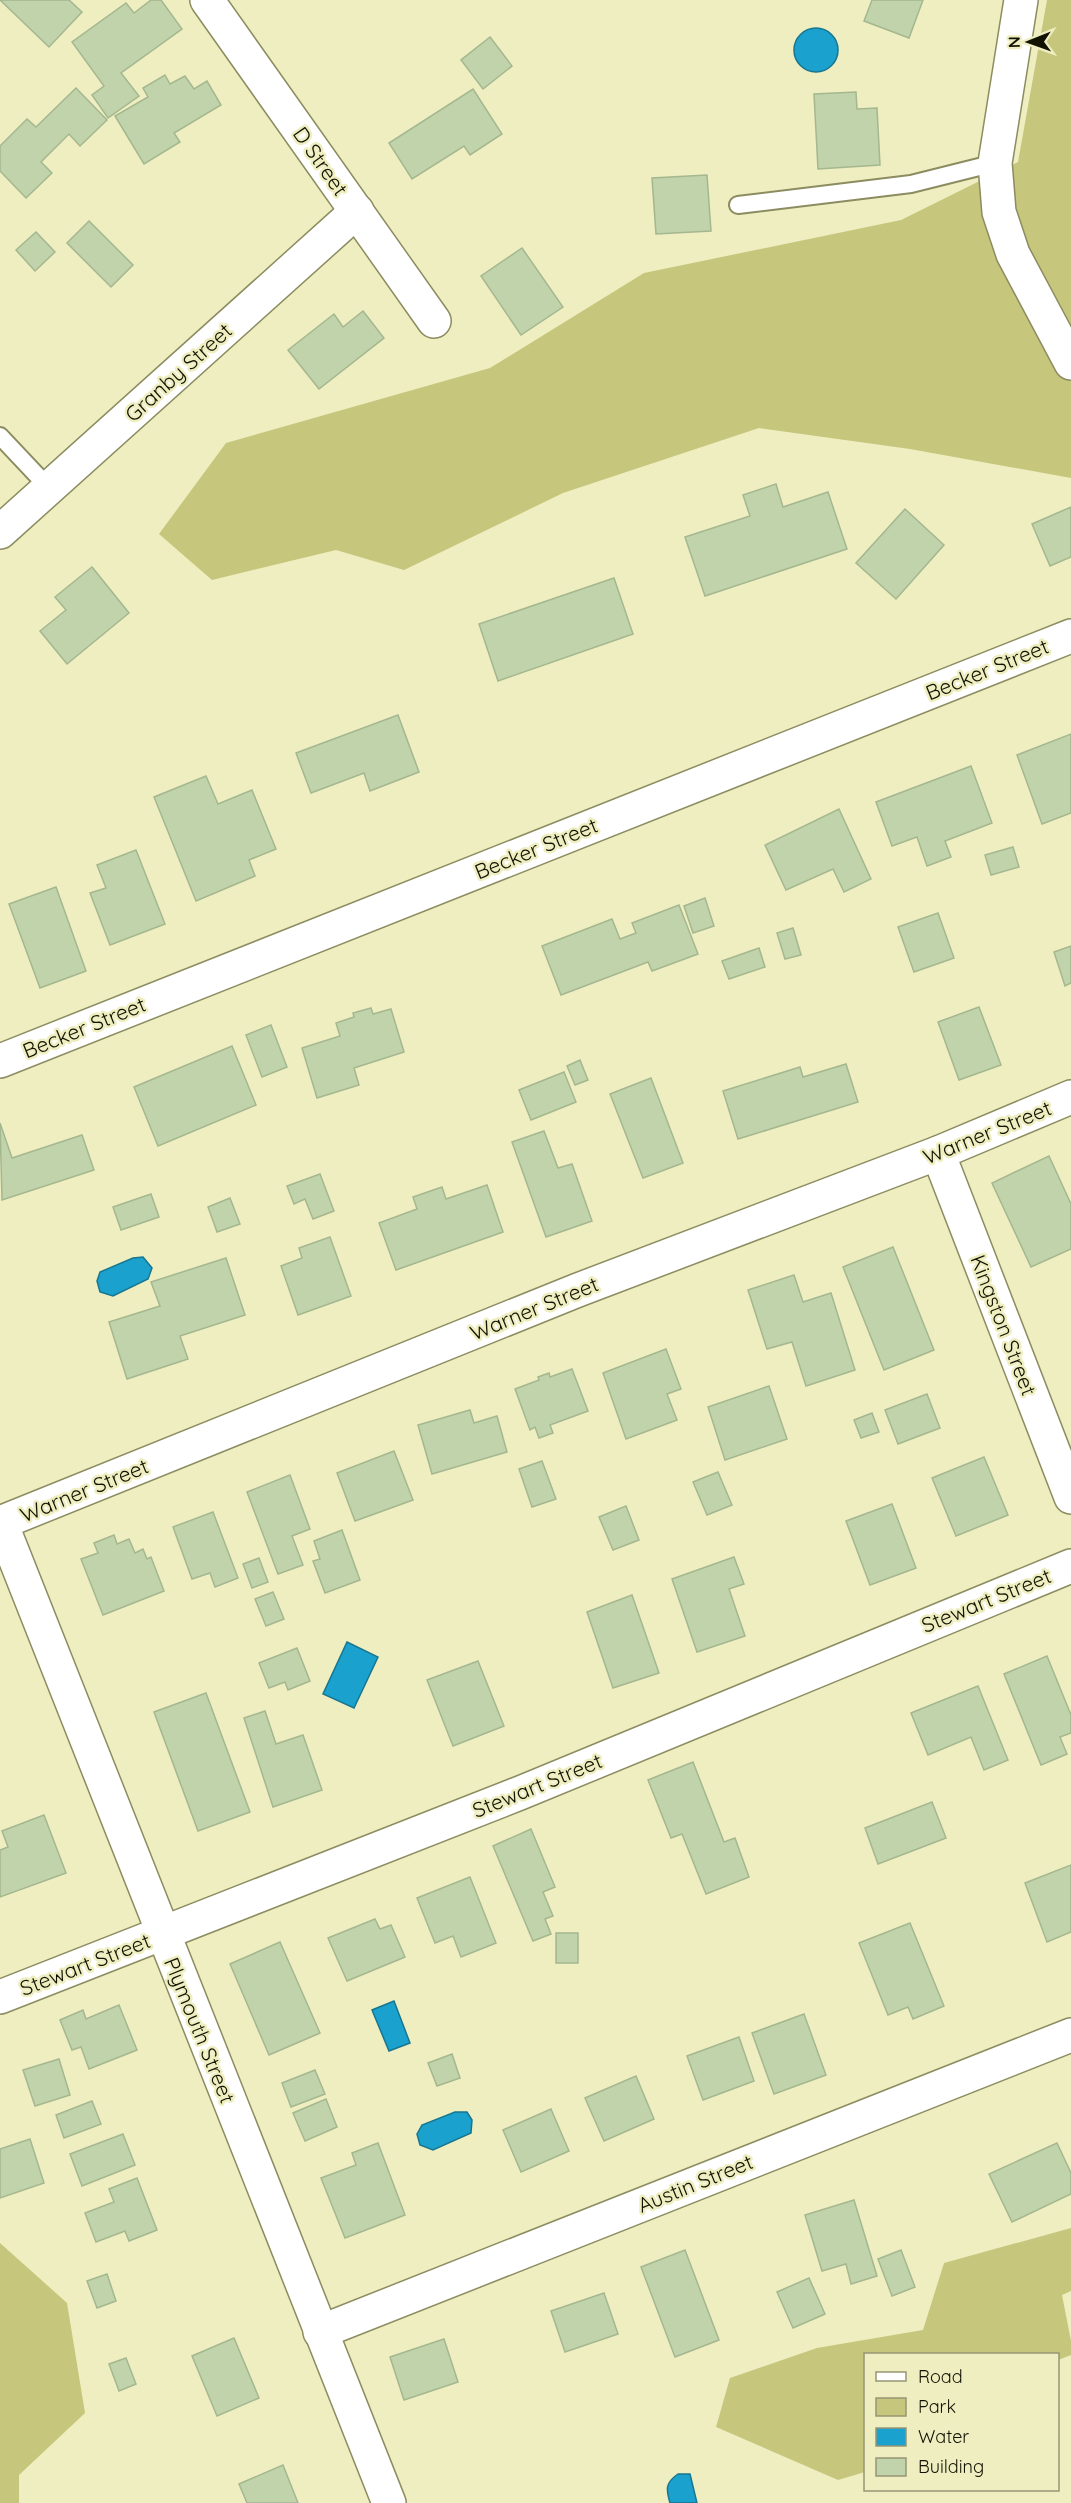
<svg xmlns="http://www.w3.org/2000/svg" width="1071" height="2503" font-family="Quicksand,sans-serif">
<rect width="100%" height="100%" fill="#eeeec0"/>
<g fill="#c7c67d">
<polygon points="1047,0 1071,0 1071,478 910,449 759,428 563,493 404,570 336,550 212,580 159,534 226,443 490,368 644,273 901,220 1018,162"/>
<polygon points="1071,2228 1071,2291 1062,2295 1071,2341 1071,2355 1058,2360 1058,2354 866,2354 865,2472 838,2480 716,2427 730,2378 817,2348 923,2330 944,2263"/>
<polygon points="0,2243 67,2303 85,2413 19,2475 19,2503 0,2503"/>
</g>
<g fill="#1ba1cd" stroke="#187690" stroke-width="1.5">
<circle cx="816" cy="50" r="22"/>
<polygon points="143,1257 152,1268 148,1279 113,1296 100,1292 97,1281 100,1272 133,1258"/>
<polygon points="347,1642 378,1657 354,1708 323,1694"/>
<polygon points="394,2001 410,2043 389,2051 372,2010"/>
<polygon points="455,2112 467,2112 472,2120 471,2133 433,2150 420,2145 417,2134 422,2125"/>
<path d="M678 2474H690L697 2503H670C666 2489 665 2483 678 2474Z"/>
</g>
<g fill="#c1d3aa" stroke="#a5b78f" stroke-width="1.5">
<polygon points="0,0 69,0 82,12 49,47"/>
<polygon points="151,0 161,0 182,29 121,73 139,96 108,118 92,95 104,86 72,42 126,3 134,13"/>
<polygon points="872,0 923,0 909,38 864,21"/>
<polygon points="490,37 512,66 483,89 461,60"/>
<polygon points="165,75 170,84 185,76 194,89 207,81 221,105 174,133 180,142 144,164 115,116 148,97 143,88"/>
<polygon points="76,88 107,120 80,146 69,134 41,162 52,173 26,198 0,171 0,146 27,119 36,127"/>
<polygon points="473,89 502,134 470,155 464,146 412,179 389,143"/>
<polygon points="856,92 857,109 877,108 880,165 818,169 814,94"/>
<polygon points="707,175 711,231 656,234 652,178"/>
<polygon points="89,221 133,265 111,287 67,243"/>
<polygon points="36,232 55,252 35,271 16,250"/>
<polygon points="522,248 563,307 521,335 481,276"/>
<polygon points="363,311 384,338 319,389 288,350 334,314 343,327"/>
<polygon points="776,484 783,507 828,492 847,549 705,596 685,537 750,516 743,495"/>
<polygon points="1071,507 1071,557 1050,566 1032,524"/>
<polygon points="905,509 944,545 896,599 856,563"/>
<polygon points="92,567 129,613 67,664 40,631 66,610 55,597"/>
<polygon points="614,578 633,634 498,681 479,624"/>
<polygon points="398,715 419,772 370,791 364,773 311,793 296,753"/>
<polygon points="1071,734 1071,813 1042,824 1017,755"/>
<polygon points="971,766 992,823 945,841 951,857 927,866 917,837 892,846 876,802"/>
<polygon points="206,776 218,804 252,790 276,849 249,860 255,876 196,901 154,797"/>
<polygon points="839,809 871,879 844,892 833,869 786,890 765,845"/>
<polygon points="1013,847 1019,867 991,875 985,855"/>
<polygon points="136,850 165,924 110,945 90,893 106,888 97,865"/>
<polygon points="56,887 86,971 40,988 9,904"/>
<polygon points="705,898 714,926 693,933 684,906"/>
<polygon points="679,905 698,954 652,971 648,962 561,995 542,946 612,919 620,939 636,933 632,923"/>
<polygon points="938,913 954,958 914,972 898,927"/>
<polygon points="793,928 801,955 785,959 777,933"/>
<polygon points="1071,946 1071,983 1065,986 1054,952"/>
<polygon points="759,948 765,967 729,979 722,961"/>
<polygon points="979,1007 1001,1065 959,1080 938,1022"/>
<polygon points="371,1008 373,1014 391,1009 404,1052 354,1068 359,1085 317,1098 302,1048 340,1036 336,1023 354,1017 353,1013"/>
<polygon points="271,1025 287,1067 262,1077 246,1035"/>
<polygon points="232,1046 256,1105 158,1146 134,1087"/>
<polygon points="580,1060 588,1080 575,1085 567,1066"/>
<polygon points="846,1064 858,1102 738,1139 723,1091 800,1067 803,1077"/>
<polygon points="564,1072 576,1102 531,1120 519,1090"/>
<polygon points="651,1078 683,1163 643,1178 610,1094"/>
<polygon points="0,1123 12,1158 82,1135 94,1170 2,1200"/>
<polygon points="544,1131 558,1168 572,1164 592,1221 546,1237 512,1142"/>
<polygon points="1049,1156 1071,1204 1071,1249 1031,1267 992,1183"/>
<polygon points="320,1174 334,1211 313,1219 305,1199 294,1204 287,1186"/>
<polygon points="487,1185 503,1232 396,1270 379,1223 417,1209 413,1197 442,1187 446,1199"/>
<polygon points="151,1194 159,1217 121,1230 113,1207"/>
<polygon points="230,1198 240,1224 217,1232 208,1207"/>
<polygon points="330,1237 351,1296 298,1315 281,1266 302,1258 299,1248"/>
<polygon points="893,1247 934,1350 884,1370 843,1267"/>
<polygon points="226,1258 245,1315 180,1336 188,1359 127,1379 109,1322 160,1306 151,1282"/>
<polygon points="794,1275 803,1302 831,1293 855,1370 806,1386 792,1342 767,1349 748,1290"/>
<polygon points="666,1349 681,1389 667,1394 677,1420 626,1439 603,1373"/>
<polygon points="572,1369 588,1411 550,1425 553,1433 539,1438 535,1427 530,1430 515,1389 539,1380 538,1377 549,1373 550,1377"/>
<polygon points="769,1386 787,1439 725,1460 708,1407"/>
<polygon points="927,1394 940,1428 898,1444 885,1410"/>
<polygon points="470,1410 474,1423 497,1416 507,1452 432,1474 418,1425"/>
<polygon points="872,1413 879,1432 861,1438 854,1420"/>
<polygon points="394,1451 413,1500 355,1521 337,1473"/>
<polygon points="984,1457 1008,1515 956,1536 932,1478"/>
<polygon points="542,1461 556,1499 532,1507 519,1469"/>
<polygon points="718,1472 732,1505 707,1515 693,1482"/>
<polygon points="290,1475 310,1529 292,1536 303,1565 278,1574 247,1492"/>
<polygon points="892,1504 916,1568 870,1585 846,1521"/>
<polygon points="626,1506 639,1540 613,1550 599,1517"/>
<polygon points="213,1512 238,1578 215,1587 210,1573 192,1579 173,1527"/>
<polygon points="342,1530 360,1580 325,1593 313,1561 320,1559 314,1541"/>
<polygon points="114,1535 117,1544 129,1539 135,1553 143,1549 147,1559 151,1557 164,1591 103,1615 81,1559 98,1553 94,1543"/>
<polygon points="734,1557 744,1584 729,1589 745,1636 697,1652 672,1579"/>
<polygon points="259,1558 268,1582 252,1588 243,1564"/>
<polygon points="273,1592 284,1619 266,1626 255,1599"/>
<polygon points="632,1595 659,1673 613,1688 587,1612"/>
<polygon points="297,1648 310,1681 288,1690 285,1682 269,1688 259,1663"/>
<polygon points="1047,1656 1071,1715 1071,1733 1060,1737 1067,1754 1041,1765 1004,1674"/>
<polygon points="478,1661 504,1726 453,1746 427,1680"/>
<polygon points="978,1686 1008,1760 984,1770 971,1737 928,1755 911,1713"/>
<polygon points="206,1693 250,1812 198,1831 154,1712"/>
<polygon points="265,1711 276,1744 303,1735 322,1790 273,1807 244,1718"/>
<polygon points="693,1762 724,1842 735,1838 749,1877 706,1894 682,1834 671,1838 648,1780"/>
<polygon points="932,1802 946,1838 878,1864 865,1828"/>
<polygon points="44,1815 66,1873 0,1897 0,1850 8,1847 2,1831"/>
<polygon points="531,1829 555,1887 543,1892 553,1916 545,1919 551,1934 533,1941 493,1846"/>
<polygon points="1071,1865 1071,1932 1047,1942 1025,1883"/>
<polygon points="470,1877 496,1943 461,1957 453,1936 435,1943 417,1898"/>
<polygon points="375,1919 380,1929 391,1925 405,1957 347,1981 328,1938"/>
<polygon points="910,1923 944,2006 913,2019 908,2007 888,2015 859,1943"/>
<rect x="556" y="1933" width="22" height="30"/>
<polygon points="280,1942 320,2033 269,2055 230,1964"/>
<polygon points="119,2005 137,2050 89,2069 81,2047 72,2050 60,2020 83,2010 86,2019"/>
<polygon points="804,2014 826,2075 774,2094 752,2033"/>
<polygon points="739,2037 754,2081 703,2100 687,2056"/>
<polygon points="452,2054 460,2078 437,2086 428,2063"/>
<polygon points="59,2059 70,2095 35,2106 23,2070"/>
<polygon points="315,2070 325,2094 291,2107 282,2083"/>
<polygon points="636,2076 654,2119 604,2141 585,2098"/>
<polygon points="326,2099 337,2127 305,2141 293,2113"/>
<polygon points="92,2101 101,2124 64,2138 56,2115"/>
<polygon points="551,2109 569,2151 521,2172 503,2130"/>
<polygon points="123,2134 135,2165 82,2186 70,2154"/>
<polygon points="30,2139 44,2183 0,2198 0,2149"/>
<polygon points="378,2143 405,2215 345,2238 321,2178 356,2165 352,2153"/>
<polygon points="1057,2143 1071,2173 1071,2194 1012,2222 989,2174"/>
<polygon points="137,2178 157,2230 129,2241 125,2231 96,2242 85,2213 114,2202 109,2189"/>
<polygon points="854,2200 877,2276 851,2284 846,2264 822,2271 805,2215"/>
<polygon points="685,2250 719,2340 675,2357 641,2267"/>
<polygon points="901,2250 915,2287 892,2296 878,2259"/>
<polygon points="107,2274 116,2301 97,2308 87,2281"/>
<polygon points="809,2278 825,2314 793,2328 777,2292"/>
<polygon points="604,2293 618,2334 565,2352 551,2311"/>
<polygon points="234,2338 259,2398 217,2416 192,2356"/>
<polygon points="444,2339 458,2382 404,2400 390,2357"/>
<polygon points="126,2358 136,2384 119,2391 109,2364"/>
<polygon points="283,2465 298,2503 247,2503 239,2484"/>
</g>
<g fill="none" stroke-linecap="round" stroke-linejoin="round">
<g stroke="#8c8c61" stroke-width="20">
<g id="lane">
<polyline points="738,205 911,184 995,163"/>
<polyline points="0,436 49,488"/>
</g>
</g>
<g stroke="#8c8c61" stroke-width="36">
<g id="street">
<polyline points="207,0 434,321"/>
<polyline points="1021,0 995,163 999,212 1013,254 1071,363"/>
<polyline points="0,532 357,211"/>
<polyline points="0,1061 1071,636"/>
<polyline points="938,1153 1071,1497"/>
<polyline points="0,1523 578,1290 938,1153 1071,1097"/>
<polyline points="1,1523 389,2503"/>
<polyline points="0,1997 520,1793 1071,1566"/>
<polyline points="320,2332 1071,2035"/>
</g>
</g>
<use href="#lane" stroke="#fff" stroke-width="16"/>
<use href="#street" stroke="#fff" stroke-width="33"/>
</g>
<g text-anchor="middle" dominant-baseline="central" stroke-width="5" stroke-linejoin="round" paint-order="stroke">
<g font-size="21" fill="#121203" stroke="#eeeec0">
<text transform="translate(321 161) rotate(55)">D Street</text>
<text transform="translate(178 372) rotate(-42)">Granby Street</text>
<text transform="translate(987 669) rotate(-22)">Becker Street</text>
<text transform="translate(536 848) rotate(-22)">Becker Street</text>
<text transform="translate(84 1027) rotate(-22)">Becker Street</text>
<text transform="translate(987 1132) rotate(-22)">Warner Street</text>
<text transform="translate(534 1308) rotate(-22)">Warner Street</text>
<text transform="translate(1004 1325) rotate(69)">Kingston Street</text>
<text transform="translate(84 1490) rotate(-22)">Warner Street</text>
<text transform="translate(986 1600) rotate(-22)">Stewart Street</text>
<text transform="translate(537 1785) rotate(-22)">Stewart Street</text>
<text transform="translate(85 1964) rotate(-21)">Stewart Street</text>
<text transform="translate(200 2030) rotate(68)">Plymouth Street</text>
<text transform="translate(695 2183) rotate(-22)">Austin Street</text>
</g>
</g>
<rect x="864" y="2353" width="195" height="138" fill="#eeeec0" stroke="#969674" stroke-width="1.5"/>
<rect x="876" y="2372" width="30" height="9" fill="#ffffff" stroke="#969674" stroke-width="1.5"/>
<text x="918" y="2383" font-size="18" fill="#121203">Road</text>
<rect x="876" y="2398" width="30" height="18" fill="#c7c67d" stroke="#969674" stroke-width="1.5"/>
<text x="918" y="2413" font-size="18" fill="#121203">Park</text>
<rect x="876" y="2428" width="30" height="18" fill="#1ba1cd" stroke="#969674" stroke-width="1.5"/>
<text x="918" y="2443" font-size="18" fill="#121203">Water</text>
<rect x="876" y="2458" width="30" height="18" fill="#c1d3aa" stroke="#969674" stroke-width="1.5"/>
<text x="918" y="2473" font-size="18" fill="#121203">Building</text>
<g transform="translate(1029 42) rotate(269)" stroke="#eeeec0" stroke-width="4.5" paint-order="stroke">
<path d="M0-4.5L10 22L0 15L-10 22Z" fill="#121203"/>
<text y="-9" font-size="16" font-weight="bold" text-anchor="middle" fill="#121203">N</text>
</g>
</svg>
